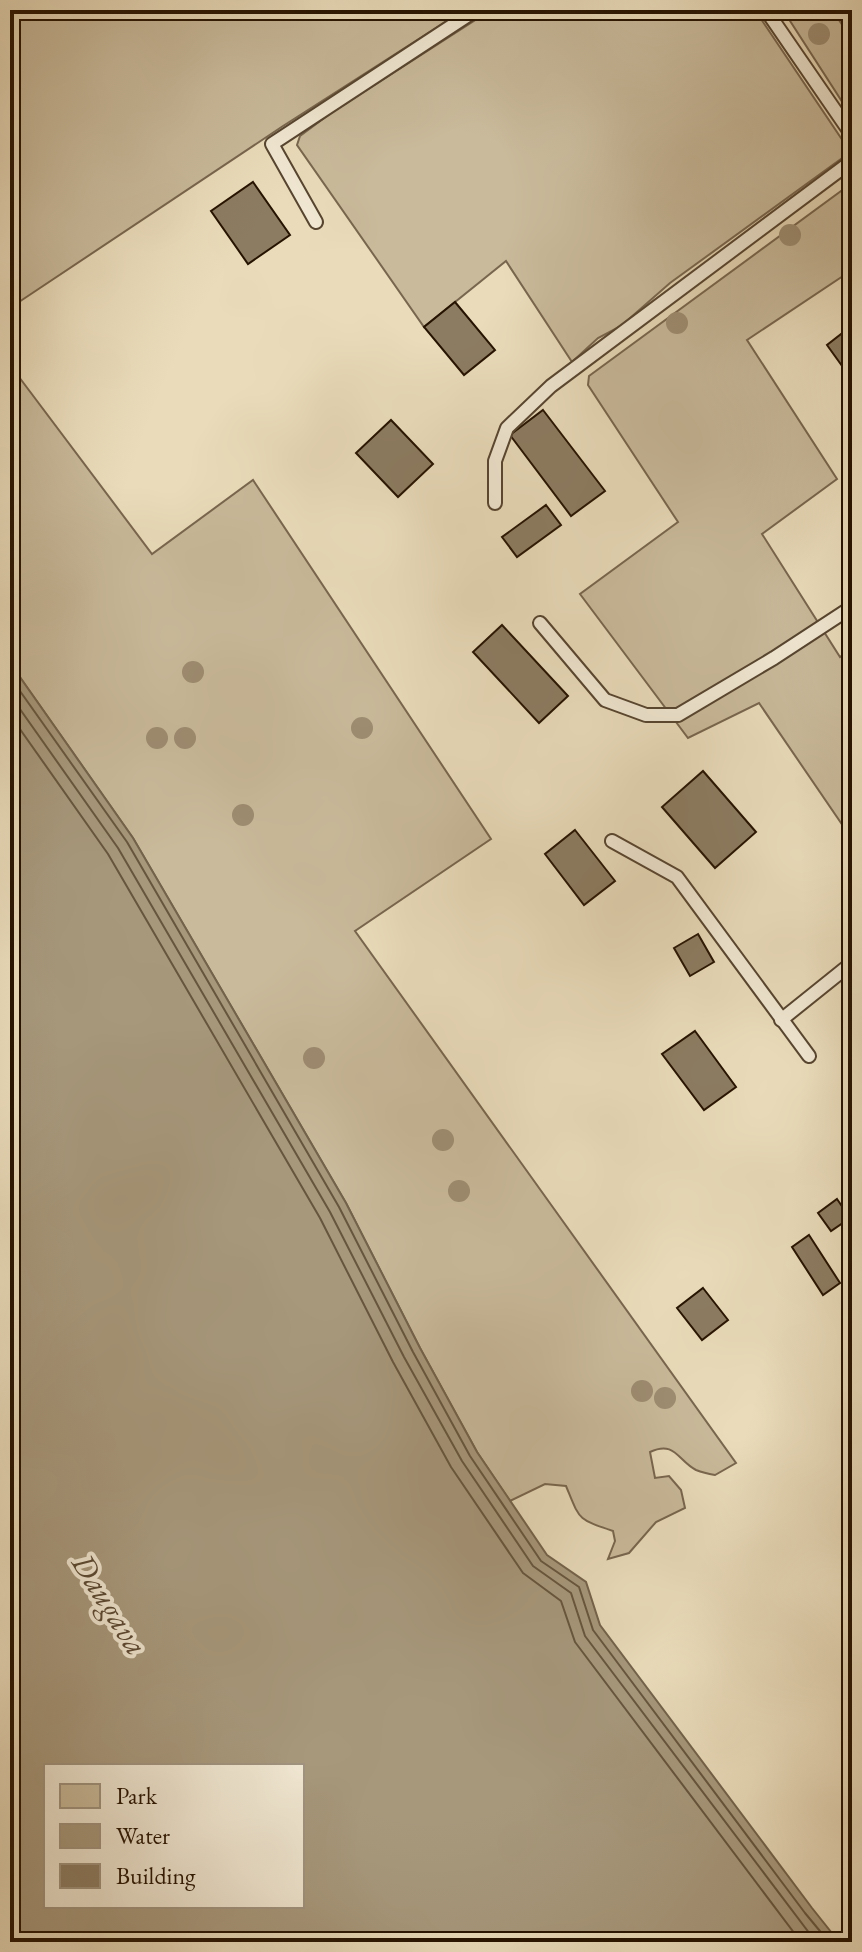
<svg xmlns="http://www.w3.org/2000/svg" width="862" height="1952" font-family="'EB Garamond',serif">
<rect width="100%" height="100%" fill="#eadcbb"/>
<filter id="stains"><feTurbulence type="fractalNoise" baseFrequency=".0025" numOctaves="4"/><feColorMatrix values="0 0 0 0 .2 0 0 0 0 .09 0 0 0 0 .02 0 0 0 .5 -.17"/></filter>
<radialGradient id="worn" r=".72"><stop offset=".6" stop-color="#630" stop-opacity="0"/><stop offset="1" stop-color="#630" stop-opacity=".3"/></radialGradient>
<g fill="#c9ba9b" stroke="#78664e" stroke-width="2">
<polygon points="10,10 464,10 283,126 10,308"/>
<polygon points="491,10 755,10 847,147 845,156 670,283 621,326 598,338 572,362 506,261 424,327 297,145 300,136 331,113"/>
<polygon points="783,10 832,10 852,39 852,117"/>
<polygon points="852,183 852,270 747,340 837,479 762,534 840,657 852,648 852,839 759,703 688,738 580,594 678,522 588,385 589,376"/>
<path d="M10 365 152 554 253 480 491 839 355 931 736 1463 715 1475C709 1474 701 1472 696 1470 678 1461 675 1440 650 1452L655 1478 669 1476 681 1490 685 1508 656 1522 629 1553 608 1559 615 1541 613 1531C577 1519 580 1520 566 1486L545 1484 510 1501 477 1452 420 1348 346 1203 133 838 10 663Z"/>
</g>
<path fill="#a7987c" stroke="#73634b" stroke-width="2" fill-rule="evenodd" d="M10 663 133 838 346 1203 420 1348 477 1452 547 1555 586 1582 600 1625 812 1908 839 1942H10ZM46 1766H302V1906H46Z"/>
<g fill="none" stroke-linecap="round" stroke-linejoin="round">
<g stroke="#66563e" stroke-width="2">
<polyline points="10,677 127,842 339,1207 413,1352 470,1456 541,1561 579,1587 593,1630 805,1913 829,1942"/>
<polyline points="10,695 118,848 330,1212 404,1357 462,1461 533,1566 571,1593 585,1636 816,1942"/>
<polyline points="10,715 108,854 320,1218 393,1362 451,1467 523,1573 561,1601 575,1642 801,1942"/>
</g>
</g>
<g fill="#8c7c62" stroke="#261301" stroke-width="2">
<polygon points="253,182 290,235 248,264 211,211"/>
<polygon points="455,302 495,350 464,375 424,327"/>
<polygon points="845,331 852,340 852,376 850,377 827,345"/>
<polygon points="543,410 605,491 571,516 510,435"/>
<polygon points="391,420 433,464 398,497 356,453"/>
<polygon points="546,505 561,525 517,557 502,537"/>
<polygon points="502,625 568,696 539,723 473,652"/>
<polygon points="703,771 756,832 715,868 662,807"/>
<polygon points="575,830 615,881 584,905 545,854"/>
<polygon points="698,934 714,962 690,976 674,948"/>
<polygon points="695,1031 736,1087 704,1110 662,1054"/>
<polygon points="837,1199 850,1218 831,1231 818,1213"/>
<polygon points="809,1235 840,1283 823,1295 792,1247"/>
<polygon points="703,1288 728,1320 702,1340 677,1308"/>
</g>
<g fill="none" stroke-linecap="round" stroke-linejoin="round">
<g stroke="#574530" stroke-width="16">
<g id="service">
<polyline points="766,10 852,135"/>
<polyline points="316,222 272,144 476,10"/>
<polyline points="495,503 495,461 507,428 551,386 852,161"/>
<polyline points="540,623 605,700 646,715 678,715 774,658 852,607"/>
<polyline points="612,841 677,877 809,1056"/>
<polyline points="781,1020 852,963"/>
</g>
</g>
<use href="#service" stroke="#f1e8d3" stroke-width="12"/>
</g>
<g fill="#9e8d72">
<circle cx="819" cy="34" r="11"/>
<circle cx="790" cy="235" r="11"/>
<circle cx="677" cy="323" r="11"/>
<circle cx="193" cy="672" r="11"/>
<circle cx="362" cy="728" r="11"/>
<circle cx="157" cy="738" r="11"/>
<circle cx="185" cy="738" r="11"/>
<circle cx="243" cy="815" r="11"/>
<circle cx="314" cy="1058" r="11"/>
<circle cx="443" cy="1140" r="11"/>
<circle cx="459" cy="1191" r="11"/>
<circle cx="642" cy="1391" r="11"/>
<circle cx="665" cy="1398" r="11"/>
</g>
<g text-anchor="middle" dominant-baseline="central" stroke-width="8" stroke-linejoin="round" paint-order="stroke">
<g font-size="32" font-style="italic" fill="#5a4832" stroke="#f1e8d3">
<text transform="translate(110 1604) rotate(58)">Daugava</text>
</g>
</g>
<rect width="862" height="1952" fill="none" stroke="#eadcbb" stroke-width="40"/>
<rect x="12" y="12" width="838" height="1928" fill="none" stroke="#261301" stroke-width="4"/>
<rect x="20" y="20" width="822" height="1912" fill="none" stroke="#261301" stroke-width="2"/>
<rect x="44" y="1764" width="260" height="144" fill="#f1e8d3" stroke="#a0937f" stroke-width="2"/>
<rect x="60" y="1784" width="40" height="24" fill="#c9ba9b" stroke="#a0937f" stroke-width="2"/>
<text x="116" y="1804" font-size="24" fill="#261301">Park</text>
<rect x="60" y="1824" width="40" height="24" fill="#a7987c" stroke="#a0937f" stroke-width="2"/>
<text x="116" y="1844" font-size="24" fill="#261301">Water</text>
<rect x="60" y="1864" width="40" height="24" fill="#8c7c62" stroke="#a0937f" stroke-width="2"/>
<text x="116" y="1884" font-size="24" fill="#261301">Building</text>
<rect width="100%" height="100%" filter="url(#stains)"/>
<rect width="100%" height="100%" fill="url(#worn)"/>
</svg>
